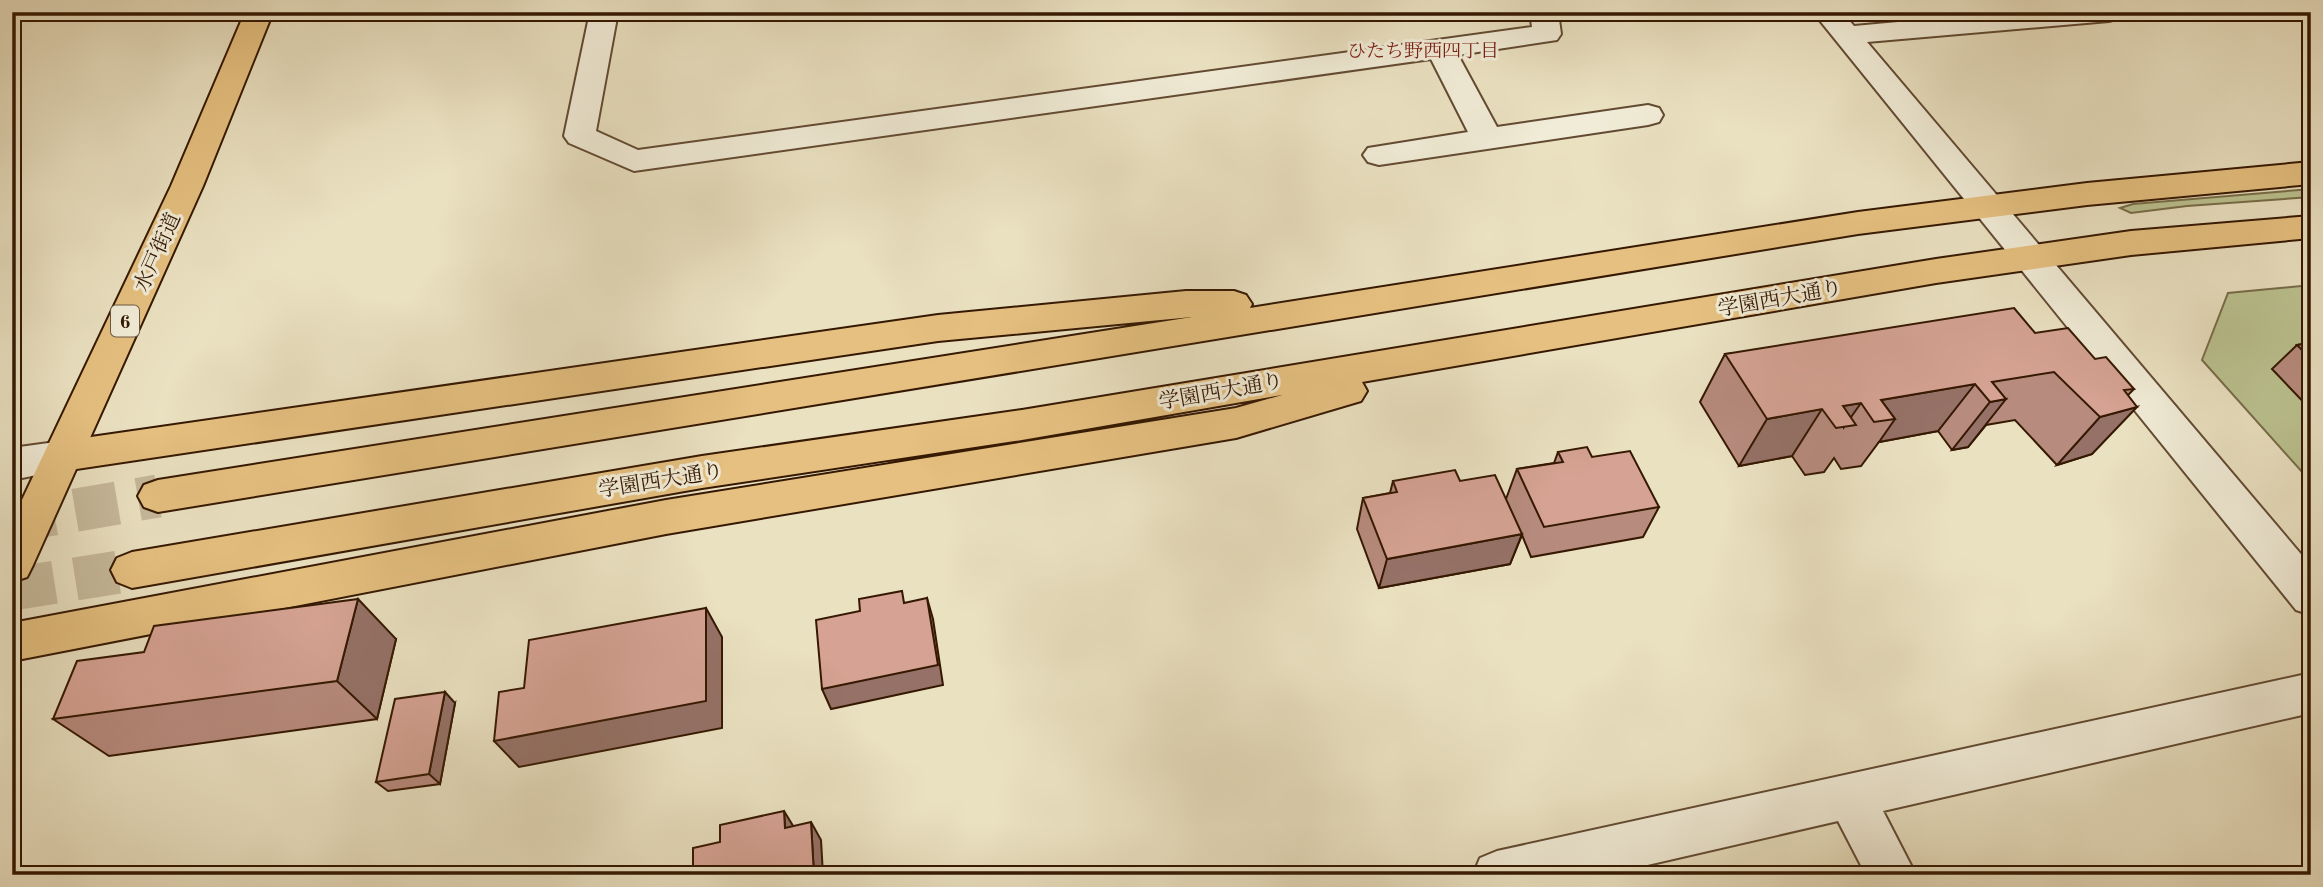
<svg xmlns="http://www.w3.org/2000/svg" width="2323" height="887" font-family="'Old Standard TT','Noto Serif JP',serif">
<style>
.green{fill:#bbc290;stroke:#786d49;stroke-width:2}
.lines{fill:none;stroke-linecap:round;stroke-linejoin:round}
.major-tunnel{stroke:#c6b99b;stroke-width:43;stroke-dasharray:43 21;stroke-linecap:butt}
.minor-casing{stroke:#624a32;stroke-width:4}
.major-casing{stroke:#351802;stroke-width:4}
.highway-casing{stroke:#351802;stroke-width:4}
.minor{fill:#f1ecd7;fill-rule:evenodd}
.major{fill:#e5c080;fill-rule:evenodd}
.highway{fill:#e5c080;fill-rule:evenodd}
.wall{fill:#b78b7e;stroke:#351802;stroke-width:2}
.shaded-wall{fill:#957167;stroke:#351802;stroke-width:2}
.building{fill:#d5a293;stroke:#351802;stroke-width:2}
.labels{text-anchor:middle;stroke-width:6;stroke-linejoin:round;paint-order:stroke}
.far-neighbourhood-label{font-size:19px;fill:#7a1f14;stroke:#f1ecd7}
.shield{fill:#f1ecd7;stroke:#6d5842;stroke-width:2}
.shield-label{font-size:19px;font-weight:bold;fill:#351802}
.street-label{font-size:21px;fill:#351802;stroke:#f1ecd7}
</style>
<rect width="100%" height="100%" fill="#eae1c1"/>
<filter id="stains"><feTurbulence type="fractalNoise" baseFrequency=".00286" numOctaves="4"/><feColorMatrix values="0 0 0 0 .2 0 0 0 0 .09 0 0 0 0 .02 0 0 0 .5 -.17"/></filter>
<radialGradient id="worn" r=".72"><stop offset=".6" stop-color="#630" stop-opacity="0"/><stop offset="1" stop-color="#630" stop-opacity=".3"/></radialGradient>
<!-- green -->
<path class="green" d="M2311,189V197L2187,206L2131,213L2120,208L2133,204Z
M2311,285V482L2202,360L2228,293Z"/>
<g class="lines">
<!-- major-tunnel -->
<path class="major-tunnel" d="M12,521L158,496
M12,589L132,570"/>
<!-- minor casing -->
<g class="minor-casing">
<path id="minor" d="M590,12H618L596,131L638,150L1532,27L1530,12H1558L1561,34L1557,40L1458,55L1497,127L1648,105L1659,108L1663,115L1659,122L1648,125L1379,165L1368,162L1363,155L1368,148L1468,132L1431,59L634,171L569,143L564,136Z
M1813,12H1842L1854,26L2008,12H2123L2119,18L2109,21L1867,42L2311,566V615L2296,610Z
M63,441L77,445L82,456L77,467L12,480V448Z
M2311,673V713L1883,811L1916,875H1866L1838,821L1604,875H1473L1480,858L1497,851Z"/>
</g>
<!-- major casing -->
<g class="major-casing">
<path id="major" d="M2311,162V184L2087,205L1858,234L158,512L144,507L138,496L144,485L158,480L1192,317L938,341L63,471L49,467L44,456L49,445L63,441L938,315L1186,291H1234L1246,295L1252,304L1250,308L1858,212L2087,183Z
M2311,216V238L2131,255L1936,283L1362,382L1367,391L1361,401L1236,438L666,534L12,661V623L666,500L1236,408L1282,395L1022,440L702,488L132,588L117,582L111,570L117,558L132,552L702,456L1022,410L1936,259L2131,231Z"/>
</g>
<!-- highway casing -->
<g class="highway-casing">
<path id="highway" d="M245,12H273L203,186L33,565L27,577L12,582V521L171,186Z"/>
</g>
<!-- minor -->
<use href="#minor" class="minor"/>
<!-- major -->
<use href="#major" class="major"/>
<!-- highway -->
<use href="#highway" class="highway"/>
</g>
<!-- wall -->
<path class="wall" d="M2035,333L2095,359L2134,389L2128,395L2092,454L2057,465L2015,420L1986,425L1968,447L1952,450L1938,431L1879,442L1861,466L1841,469L1834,458L1824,472L1805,475L1792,456L1739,466L1700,402L1725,354Z
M2311,343V410L2272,369L2297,345Z
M1558,452L1592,457L1659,507L1643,537L1531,557L1522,535L1510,564L1379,588L1357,529L1363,498L1390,493L1393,481H1460L1506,499L1517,469L1554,463Z
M396,639L377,719L109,756L53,719Z
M455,703L440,784L388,791L376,782Z"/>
<!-- shaded-wall -->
<path class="shaded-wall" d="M1975,384L1938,431L1879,442L1895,419L1881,400Z
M2006,399L1968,447L1952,450L1990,402Z
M1861,403L1844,427L1843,406Z
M2137,407L2092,454L2057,465L2100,417Z
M1822,409L1792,456L1739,466L1767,419Z
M1522,534L1510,564L1379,588L1387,559Z
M927,598L933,619L943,685L831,709L822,689Z
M358,599L396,639L377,719L337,681Z
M706,608L722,637V728L519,767L494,741Z
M445,692L455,703L440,784L429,774Z
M784,811L795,829L785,828Z
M811,822L821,840L823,875H814Z"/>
<!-- building -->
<path class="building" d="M2014,308L2035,333L2068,328L2095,359L2106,357L2134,389L2124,390L2137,407L2100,417L2054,372L1992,382L2006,399L1990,402L1975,384L1881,400L1895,419L1874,422L1861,403L1843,406L1856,425L1836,428L1822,409L1767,419L1725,354Z
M2311,343V359L2297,345Z
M1587,447L1592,457L1630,451L1659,507L1544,527L1517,469L1563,462L1558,452Z
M1455,470L1460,481L1495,475L1522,534L1387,559L1363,498L1397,492L1393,481Z
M902,591L904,603L927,598L938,665L822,689L816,620L860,611L859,599Z
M358,599L337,681L53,719L77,661L144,652L154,626Z
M706,608V701L494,741L499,692L524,688L529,640Z
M445,692L429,774L376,782L395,699Z
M784,811L785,828L811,822L814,875H693V848L720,842V825Z"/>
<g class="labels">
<!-- far-neighbourhood labels -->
<g class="far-neighbourhood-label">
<text x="1423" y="57">ひたち野西四丁目</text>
</g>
<!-- shield labels -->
<rect class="shield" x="111" y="305.5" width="28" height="31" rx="5"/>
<g class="shield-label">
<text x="125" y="328">6</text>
</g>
<!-- street labels -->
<g class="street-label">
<text transform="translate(157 252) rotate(-66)" y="7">水戸街道</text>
<text transform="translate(1780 298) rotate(-10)" y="7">学園西大通り</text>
<text transform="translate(1221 391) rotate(-10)" y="7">学園西大通り</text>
<text transform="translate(661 480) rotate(-9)" y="7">学園西大通り</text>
</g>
</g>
<!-- margin -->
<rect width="2323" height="887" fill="none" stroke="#eae1c1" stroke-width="42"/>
<rect x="14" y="14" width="2295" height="859" fill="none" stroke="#351802" stroke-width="3.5"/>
<rect x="21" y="21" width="2281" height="845" fill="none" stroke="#351802" stroke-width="2"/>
<rect width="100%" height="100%" filter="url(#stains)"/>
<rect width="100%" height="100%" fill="url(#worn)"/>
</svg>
